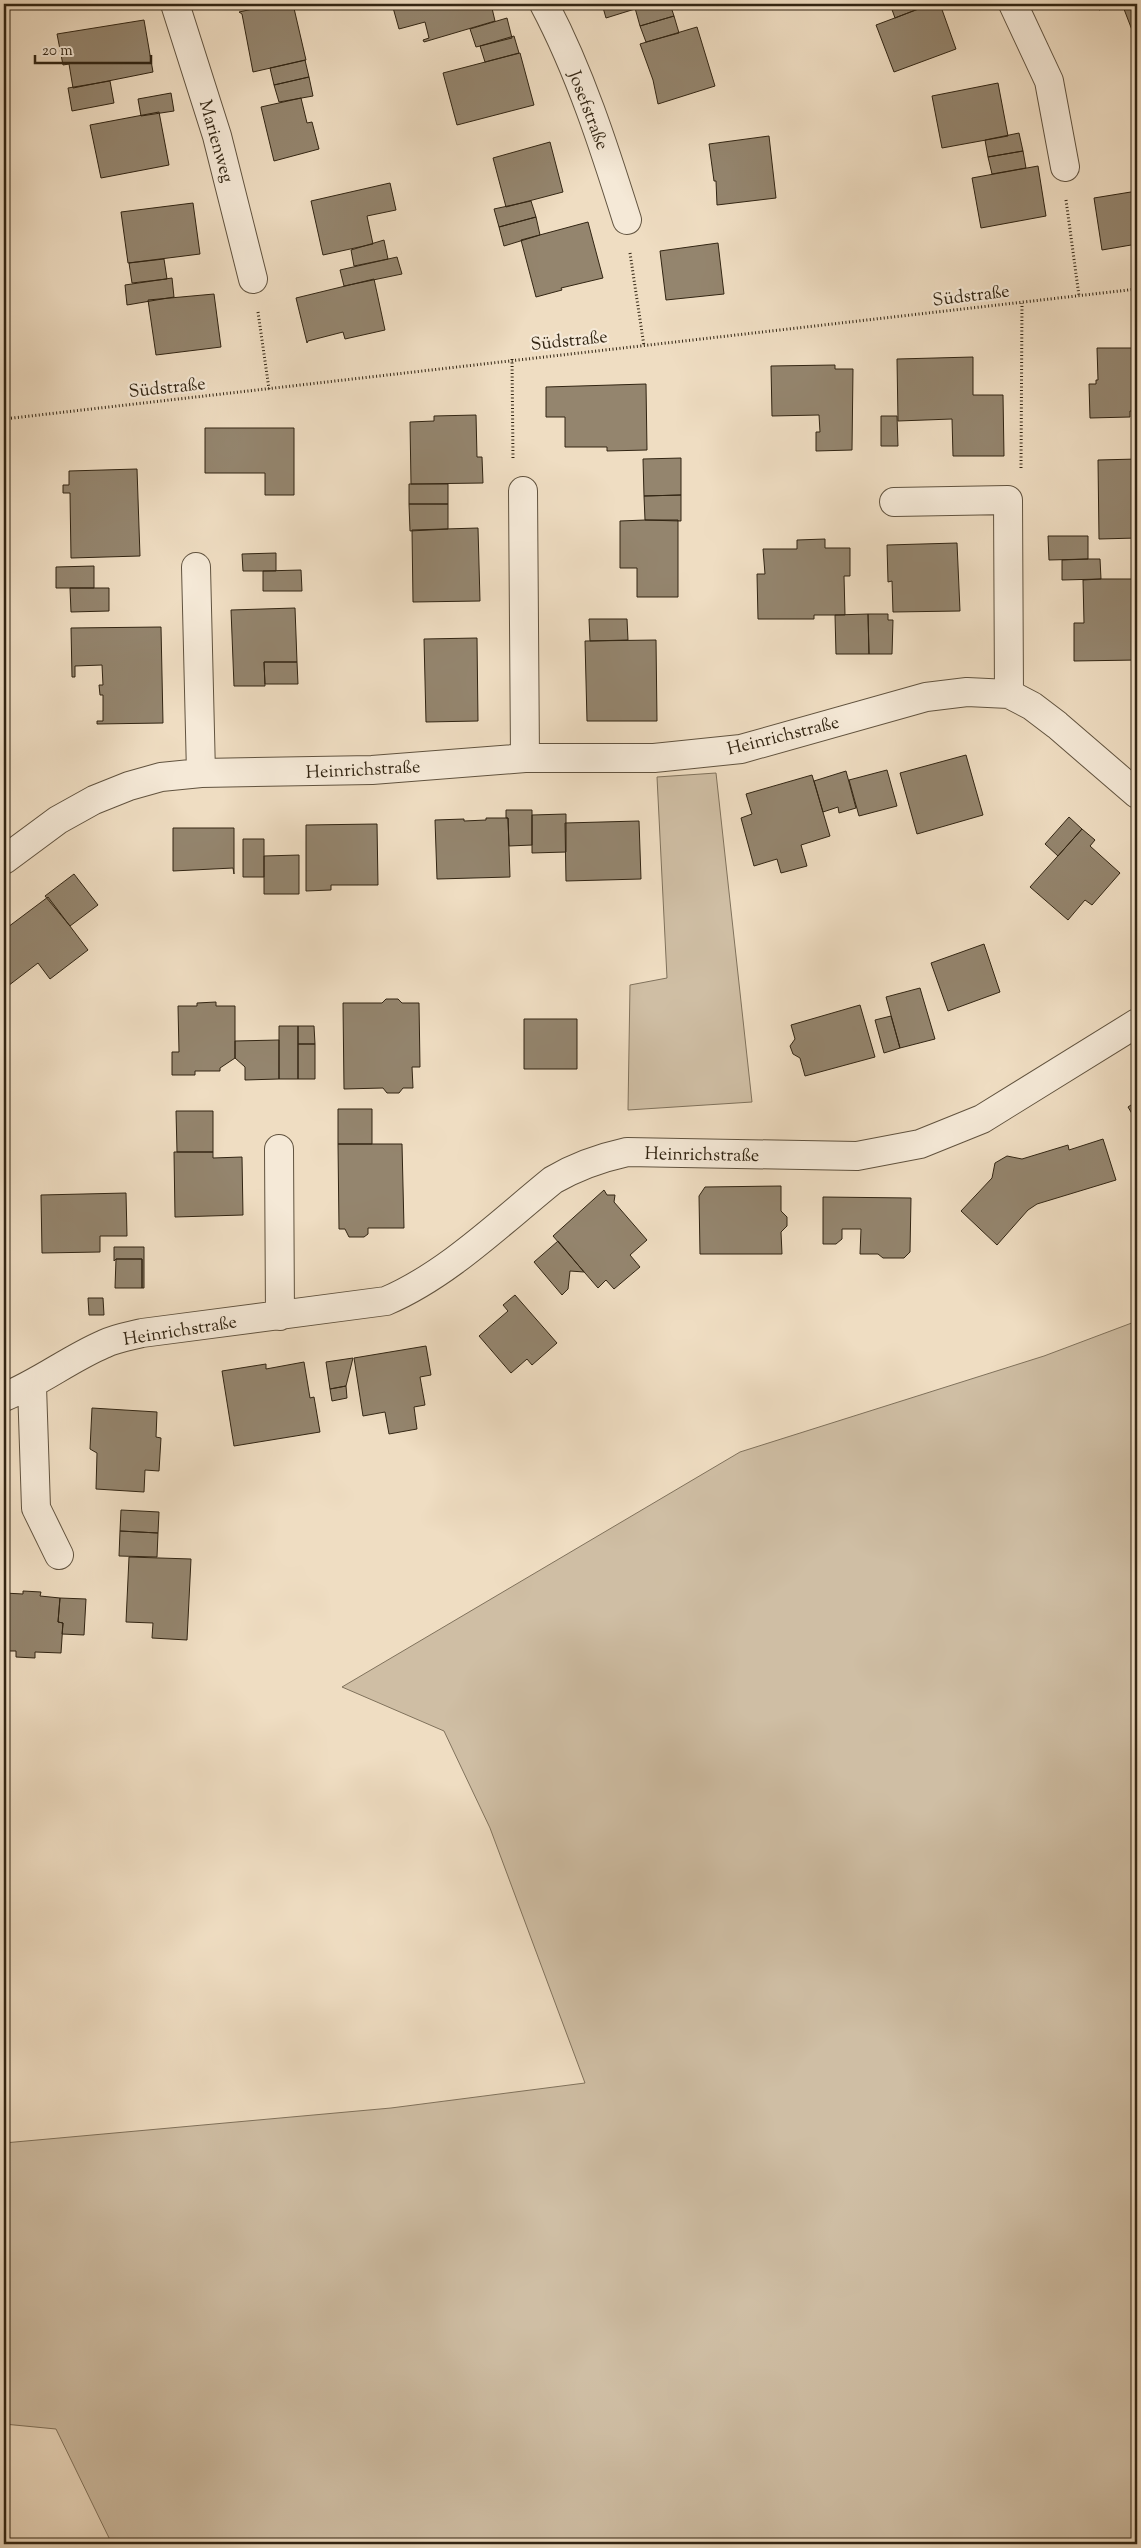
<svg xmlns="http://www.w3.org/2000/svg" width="1141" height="2548" font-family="'Sorts Mill Goudy',serif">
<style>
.green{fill:#cfbea4;stroke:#80725c}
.building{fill:#94856e;stroke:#322513}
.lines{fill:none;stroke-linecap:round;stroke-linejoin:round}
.street-casing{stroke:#61533f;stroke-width:30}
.path{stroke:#322513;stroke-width:3;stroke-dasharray:1 2.5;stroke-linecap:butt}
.street{stroke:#f5e9d7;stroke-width:28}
.labels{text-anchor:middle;stroke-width:4.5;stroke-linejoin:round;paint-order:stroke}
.street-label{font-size:18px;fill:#322513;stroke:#f5e9d7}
</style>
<rect width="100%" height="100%" fill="#efddc2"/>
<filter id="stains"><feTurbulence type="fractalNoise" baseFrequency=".004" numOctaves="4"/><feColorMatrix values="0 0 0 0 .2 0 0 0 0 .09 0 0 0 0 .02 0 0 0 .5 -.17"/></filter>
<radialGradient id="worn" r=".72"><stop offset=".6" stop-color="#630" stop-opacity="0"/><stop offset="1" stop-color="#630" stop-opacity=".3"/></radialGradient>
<!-- green -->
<path class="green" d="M716,773L752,1102L628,1110L630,985L667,978L657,777Z
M1137,1321V2544H112L56,2429L4,2424V2143L391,2108L585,2083L490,1828L444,1731L342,1687L740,1452L1044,1356Z"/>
<!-- building -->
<path class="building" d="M276,4H293L306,60L253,72L242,14L239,12Z
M392,4H491L495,21L424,42L423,40L429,38L425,22L399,29Z
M602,4H651L606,18Z
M651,4H670L674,16L640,26L635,8Z
M890,4H927L928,5L895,18Z
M932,4H940L956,49L894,72L876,25Z
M1096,4H1116L1099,10Z
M1122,4H1137V43Z
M674,16L679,33L646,42L640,26Z
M507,18L512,38L476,47L470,29Z
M144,20L153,72L73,88L69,64L63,65L57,34Z
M697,27L715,86L658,104L653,80L640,44Z
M514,36L519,53L485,62L480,46Z
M520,53L534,105L457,125L443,73Z
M305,60L309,77L274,85L270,68Z
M309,77L313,96L279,102L274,85Z
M110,81L114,103L72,111L68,88Z
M998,83L1008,136L942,148L932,96Z
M1137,87V106L1135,88Z
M171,93L174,111L141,116L138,99Z
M301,98L307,123L312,122L319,149L274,161L261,107Z
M159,112L169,165L101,178L90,125Z
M1019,133L1023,151L988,157L985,140Z
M769,136L776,198L717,205L716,181H714L709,144Z
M550,142L563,192L506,207L493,158Z
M1023,151L1026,168L992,174L988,157Z
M1038,166L1046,216L981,228L972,178Z
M390,183L396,210L367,216L373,244L323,255L311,201Z
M1137,191V244L1102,250L1094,198Z
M531,201L536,217L499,227L494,209Z
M193,203L200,254L128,263L121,212Z
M536,217L540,235L504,246L499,227Z
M588,222L603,278L561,288L562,290L536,297L521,240Z
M384,240L388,259L354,266L351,250Z
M718,243L724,294L666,300L660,251Z
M397,257L402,274L344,286L340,270Z
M164,259L167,279L132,283L129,263Z
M172,278L174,297L127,305L125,285Z
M374,279L385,330L345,339L343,332L308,341L307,343L296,298Z
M214,294L221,347L156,355L148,300Z
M1097,348H1137V411H1130V417L1090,418L1089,384H1096V380H1098Z
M973,357V395H1003L1004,456H953L952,419L898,421L897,359Z
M835,365V369H853L852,450L816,451V432H820L819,415L772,416L771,366Z
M646,384L647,450L607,451V447H565V417H546V387Z
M476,415L477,457H482L483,483L411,484L410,422L434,421V416Z
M881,416H897L898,446H881Z
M205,428H294V495H265V473H205Z
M681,458V495L644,496L643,459Z
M1137,459V538L1099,539L1098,460Z
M137,469L140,556L71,558L70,493H63V485H69V471Z
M409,484H448V504H409Z
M681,495V521L645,520L644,496Z
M409,504H448V529L410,531Z
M645,520H678V597H637V568H620V521Z
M478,528L480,601L413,602L412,530Z
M1048,536H1088V559L1049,560Z
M825,539V548H850V576H844L845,615H814V619H758L757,574H765L763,549H797V540Z
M957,543L960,611L893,612L892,581L888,582L887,545Z
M276,553V571H243L242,554Z
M1088,559H1100L1101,579L1062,580V560Z
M94,566V588H56V567Z
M301,570L302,591H263V571Z
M1101,579H1137V660L1074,661V623H1084L1083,580Z
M70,588H109V611L71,612Z
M295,608L297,662H264L265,686H234L231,610Z
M868,614L869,654H836L835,615Z
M868,614H888V620H893L892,654H869Z
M589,619H627L628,640L590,641Z
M161,627L163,723L97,724V721H103V695H100L99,685H103L102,665L75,666V677H72L71,628Z
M477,638L478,721L426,722L424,639Z
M656,640L657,721H587L585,641Z
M264,662H297L298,684H265Z
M966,755L983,815L917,834L900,773Z
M887,770L897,806L859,816L849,780Z
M846,771L856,808L839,813L838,807L823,812L814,781Z
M812,775L830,836L801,845L807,866L781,873L777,859L754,866L741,818L752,814L746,794Z
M506,810H532V845L509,846L508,818H506Z
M566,814V852L532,853V815Z
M1069,817L1082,829L1058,856L1045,844Z
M486,818H508L510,877L437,879L435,820L464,819V821L486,820Z
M639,821L641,879L566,881L565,823Z
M377,824L378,885H331V890L306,891V825Z
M173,828H234V874L233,868L173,871Z
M1082,829L1095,840L1090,846L1120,873L1092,905L1085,900L1068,920L1030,887Z
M243,839H264V877H243Z
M299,855V894H264V856Z
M74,874L98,905L70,926L45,896Z
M48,897L88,950L50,979L38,963L4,989V930Z
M984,944L1000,992L948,1011L931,963Z
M920,988L935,1039L900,1048L886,997Z
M386,999H398L402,1003H419L420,1067H412L413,1088H403L399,1093H387L383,1088L344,1089L343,1003H382Z
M216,1002V1006H235V1058L220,1068V1071H195V1075H172V1052H179L178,1006H197V1003Z
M860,1005L875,1057L805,1076L800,1058L793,1054L790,1046L795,1039L791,1025Z
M891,1016L900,1048L884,1053L875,1020Z
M524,1019H577V1069H524Z
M279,1026H298V1079H279Z
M298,1026H314L315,1044H298Z
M279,1040V1079L245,1080V1067L235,1058V1041Z
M298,1044H315V1079H298Z
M1137,1101V1122L1128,1107Z
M338,1109H372V1144H338Z
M176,1111H213V1152H177Z
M1103,1139L1116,1180L1037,1204L1028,1210L997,1245L961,1211L992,1178L995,1163L1007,1156L1022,1159L1068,1145L1069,1150Z
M338,1144H402L404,1228H368V1234L364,1237H349L345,1229H339Z
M174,1152H213V1158L242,1157L243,1215L175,1217Z
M781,1186V1211L787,1217V1226L781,1232L782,1254H700L699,1196L705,1187Z
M604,1190L607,1195H615L614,1202L647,1240L630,1255L640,1267L614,1289L606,1280L598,1288L553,1236Z
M126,1193L127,1236H100V1252L42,1253L41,1195Z
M823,1197L911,1198L910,1252L904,1258H883L878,1254H860L861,1229H842V1239L836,1244H823Z
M558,1241L584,1272L570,1271L568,1289L562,1295L534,1262Z
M114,1247H144V1288H142V1259H116L114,1261Z
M116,1259H142V1288H115Z
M515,1295L557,1343L532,1365L527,1359L511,1373L479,1336L508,1311L503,1305Z
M88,1298H103L104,1315H89Z
M426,1346L431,1375L420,1377L425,1405L414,1407L417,1429L389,1434L385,1412L363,1416L354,1358Z
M353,1358L346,1386L330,1389L326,1362Z
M304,1362L310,1398L314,1397L320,1432L234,1446L222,1371L266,1364V1369Z
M346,1386L347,1398L332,1401L330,1389Z
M92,1408L157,1412L156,1437L161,1438L159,1471L145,1470L144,1492L96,1489L97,1453L90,1449Z
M121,1510L159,1512L158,1533L120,1531Z
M120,1531L158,1533L157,1557L119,1556Z
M129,1557L191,1559L187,1640L152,1638L153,1623L126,1622Z
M23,1591L41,1592L40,1596L60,1598L58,1622L63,1623L61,1653L35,1652V1658L16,1657V1651H4V1593L23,1594Z
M60,1598L86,1599L84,1635L62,1634L63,1623L58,1622Z"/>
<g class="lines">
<!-- street casing -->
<g class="street-casing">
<path id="street" d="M175,4L217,136L253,279
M544,4C580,72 604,147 627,220
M1013,4L1049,81L1065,167
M523,491L525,758
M894,502L1008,500L1009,694
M196,567L201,773
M4,860L58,820L94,800L129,786L161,777L201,773L372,770L525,758H654L741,749L926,697L967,692L1009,694L1032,706L1057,725L1137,794
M279,1149L280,1316
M32,1386L36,1508L59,1555
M4,1397C39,1383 69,1359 104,1344C116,1338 130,1336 142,1333L386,1301C447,1275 501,1222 553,1180C577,1166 600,1158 627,1152L857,1156L920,1144L982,1119L1137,1023"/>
</g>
<!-- path -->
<path class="path" d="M1066,200L1079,296
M630,253L644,346
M258,312L269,389
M512,359L513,459
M4,419L1137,289
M1021,468L1022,303"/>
<!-- street -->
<use href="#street" class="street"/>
</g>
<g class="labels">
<!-- street labels -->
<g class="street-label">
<text transform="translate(589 110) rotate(69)" y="6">Josefstraße</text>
<text transform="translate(217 141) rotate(74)" y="6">Marienweg</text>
<text transform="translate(971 295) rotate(-7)" y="6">Südstraße</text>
<text transform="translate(569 340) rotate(-6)" y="6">Südstraße</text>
<text transform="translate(167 387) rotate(-6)" y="6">Südstraße</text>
<text transform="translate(783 735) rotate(-14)" y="6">Heinrichstraße</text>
<text transform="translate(363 769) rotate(-3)" y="6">Heinrichstraße</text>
<text transform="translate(702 1154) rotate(1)" y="6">Heinrichstraße</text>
<text transform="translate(180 1330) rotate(-9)" y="6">Heinrichstraße</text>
</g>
</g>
<!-- margin -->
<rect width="1141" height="2548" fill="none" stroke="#efddc2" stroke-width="20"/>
<rect x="5" y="5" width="1131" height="2538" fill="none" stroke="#322513" stroke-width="2.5"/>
<rect x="10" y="10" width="1121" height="2528" fill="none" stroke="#322513"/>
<!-- scale -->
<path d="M35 55v8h116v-8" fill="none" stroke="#322513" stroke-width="2.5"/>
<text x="42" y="55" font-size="15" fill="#322513" stroke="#f5e9d7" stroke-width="4" paint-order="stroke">20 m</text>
<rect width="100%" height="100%" filter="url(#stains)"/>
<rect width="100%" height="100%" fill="url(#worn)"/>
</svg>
